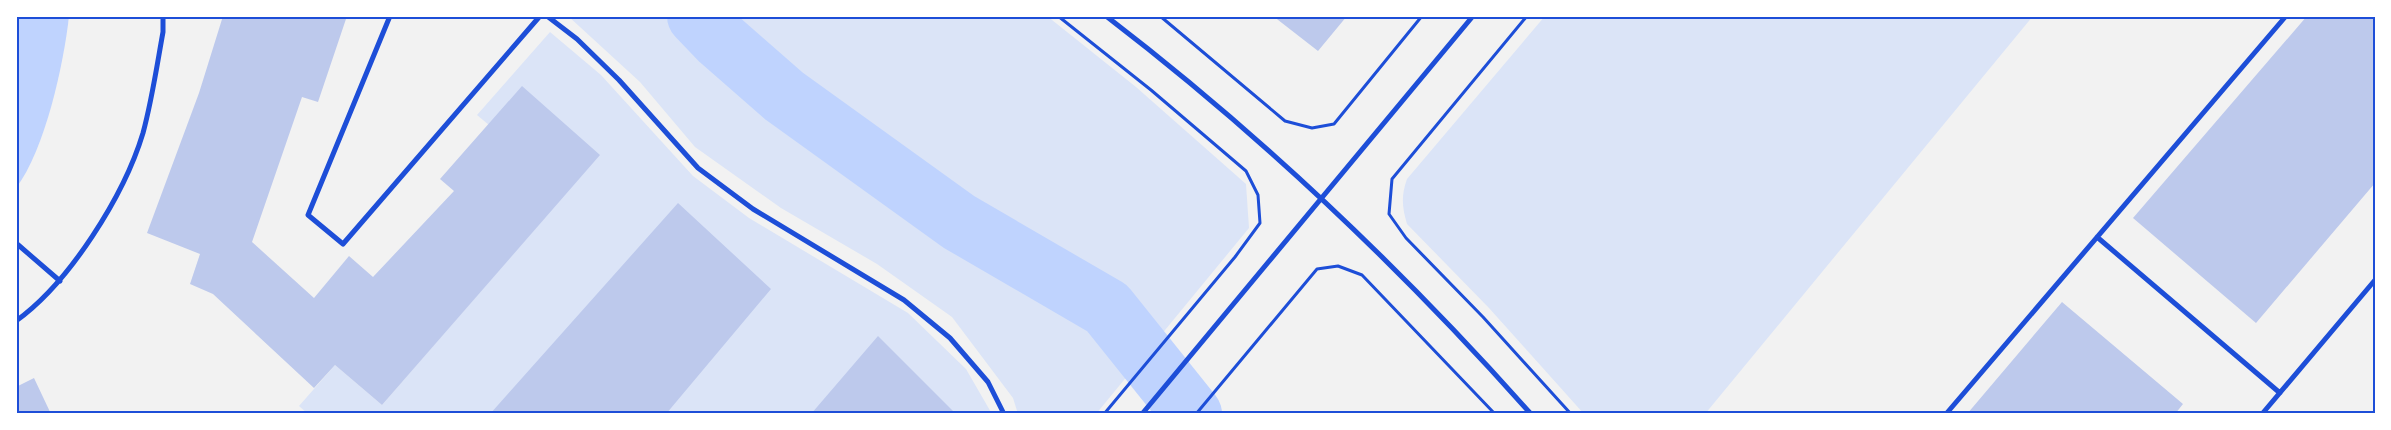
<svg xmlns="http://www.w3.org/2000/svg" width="2391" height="430" font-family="'Source Sans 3',sans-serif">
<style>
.green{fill:#dbe4f7}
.water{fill:#bfd3fe}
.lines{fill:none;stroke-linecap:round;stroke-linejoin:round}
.river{stroke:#bfd3fe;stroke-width:60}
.building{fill:#bdc9ec}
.path{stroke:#1d4ed8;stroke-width:3}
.minor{stroke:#1d4ed8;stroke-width:5}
.neatline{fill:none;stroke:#1d4ed8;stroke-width:2}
</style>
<rect width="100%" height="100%" fill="#f2f2f2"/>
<!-- green -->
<path class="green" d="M568,16H1047L1136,87L1246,184L1249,228L1096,414H1018L1013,398L952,317L877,264L781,208L695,147L640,82Z
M1545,16H2033L1705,414H1584L1489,308L1407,224C1402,207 1401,196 1407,179Z
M550,32L601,75L693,176L749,218L908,313L966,369L992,414H308L299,406L335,365L382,405L599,155L489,125L477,115Z"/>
<!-- water -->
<path class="water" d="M16,16H69C64,63 45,150 16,188Z"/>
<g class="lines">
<!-- river -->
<path class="river" d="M697,16L720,40L784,96L959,222L1107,308L1192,414"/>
</g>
<!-- building -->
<path class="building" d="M223,16H347L318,102L302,97L252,242L314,298L349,256L373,277L454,191L440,179L522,86L600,155L382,405L335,365L314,388L213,294L190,284L200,254L147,233L199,93Z
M1273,16H1347L1318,51Z
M2307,16H2375V183L2256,323L2133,218Z
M678,203L771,289L666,414H490Z
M2062,302L2183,404L2175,414H1967Z
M878,336L956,414H811Z
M34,378L51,414H16V387Z"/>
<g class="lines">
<!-- path -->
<path class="path" d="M1058,16L1151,90L1246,171L1258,195L1260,223L1235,257L1104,414
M1160,16L1285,121L1312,128L1334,124L1422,16
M1527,16L1392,179L1389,214L1406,238L1483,317L1571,414
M1196,414L1317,269L1338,266L1362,275L1495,414"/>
<!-- minor -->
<path class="minor" d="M390,16L308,215L343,244L540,16
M547,16L577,39L619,80L698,168L753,209L904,300L950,338L988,382L1004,414
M1106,16C1260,134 1402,269 1531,414
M2097,237L2280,393
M16,243L60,281
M16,321C69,283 124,196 143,133C152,100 157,65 163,32V16
M1142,414L1473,16
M1946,414L2286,16
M2262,414L2375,280"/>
</g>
<!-- border -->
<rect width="2391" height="430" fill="none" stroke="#ffffff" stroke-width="35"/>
<rect x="18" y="18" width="2356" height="394" class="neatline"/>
</svg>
